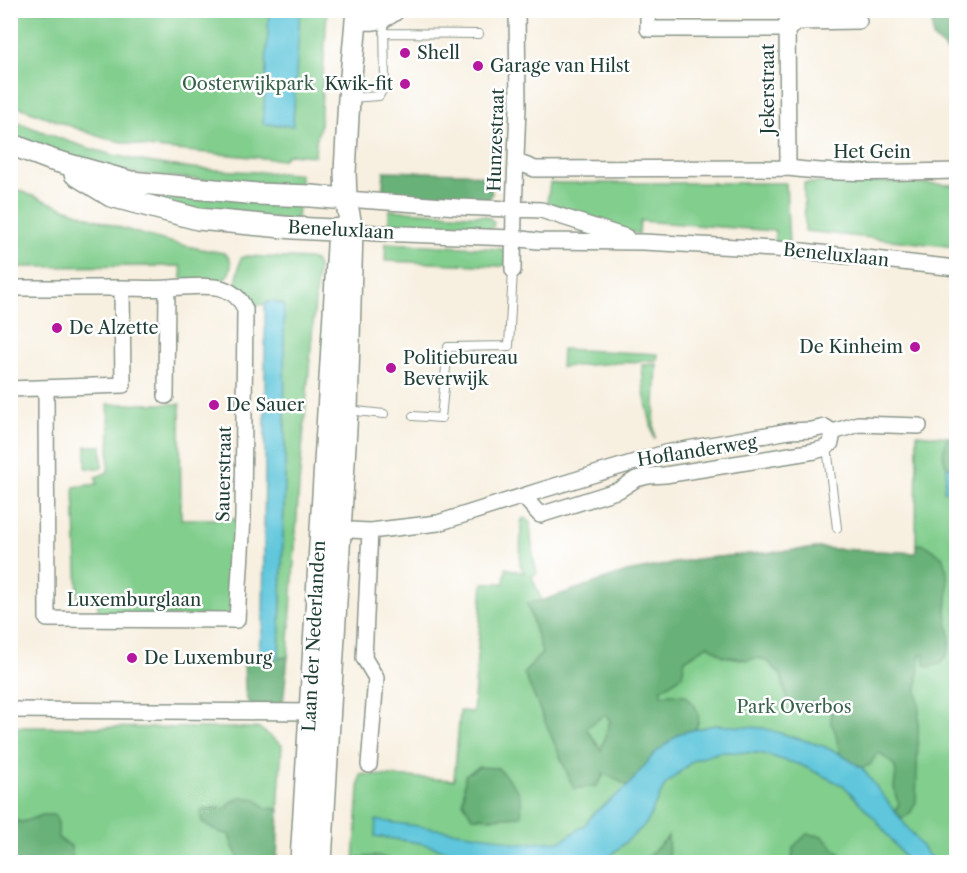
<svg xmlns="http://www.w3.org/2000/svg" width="967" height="873" font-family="'Libre Caslon Text',serif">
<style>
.green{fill:#81ce8d;stroke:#508660;stroke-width:1.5}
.forest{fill:#68b178;stroke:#447756;stroke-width:1.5;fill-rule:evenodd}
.water{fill:#5ec6db;stroke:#3e8288;stroke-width:1.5}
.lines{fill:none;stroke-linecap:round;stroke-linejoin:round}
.service-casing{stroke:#8b968a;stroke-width:10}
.minor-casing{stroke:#8b968a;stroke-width:18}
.secondary-casing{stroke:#8b968a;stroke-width:24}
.service{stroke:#fff;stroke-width:8}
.minor{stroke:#fff;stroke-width:15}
.secondary{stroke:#fff;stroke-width:21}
.poi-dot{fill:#b5179e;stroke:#fff;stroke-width:2}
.labels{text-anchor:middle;stroke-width:5;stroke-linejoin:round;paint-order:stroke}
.poi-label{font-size:18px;fill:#1f3d34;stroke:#fff;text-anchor:start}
.park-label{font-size:18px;fill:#38614a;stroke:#fff}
.street-label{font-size:18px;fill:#1f3d34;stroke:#fff}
</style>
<rect width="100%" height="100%" fill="#fff"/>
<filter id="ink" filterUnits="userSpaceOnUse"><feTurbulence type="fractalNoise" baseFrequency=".0167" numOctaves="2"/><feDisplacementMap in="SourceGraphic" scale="12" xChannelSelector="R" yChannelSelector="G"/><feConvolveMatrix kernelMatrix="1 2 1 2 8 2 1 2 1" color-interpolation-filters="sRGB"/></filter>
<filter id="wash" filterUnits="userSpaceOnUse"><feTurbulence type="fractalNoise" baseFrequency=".008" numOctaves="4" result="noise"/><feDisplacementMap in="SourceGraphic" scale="24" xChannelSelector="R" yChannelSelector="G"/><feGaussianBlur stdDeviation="1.35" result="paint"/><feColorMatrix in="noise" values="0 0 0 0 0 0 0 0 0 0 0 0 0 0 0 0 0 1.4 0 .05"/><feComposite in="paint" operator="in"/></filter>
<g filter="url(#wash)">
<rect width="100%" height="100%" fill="#f7efdf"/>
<!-- green -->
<path class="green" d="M10,11H327L320,126L316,141L315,156L289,154L282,160L273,159L154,148L127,143L103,138L11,104Z
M10,119C50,135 90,151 132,159C187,171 244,171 300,174V189L131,173L78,160L11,135Z
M107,179L298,203L297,221L211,213L150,199Z
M886,182L956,185V247L805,231L804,183Z
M550,183H786L789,244H775V231L640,221L639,234L609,226L547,202Z
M10,187C80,214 149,242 224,253C236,261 231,275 221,282L213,280L182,279L181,266L11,267Z
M389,210L486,216L491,219L494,223L493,227L489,230L389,223Z
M386,243L502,249L507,252L506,265L500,266L385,261Z
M246,256L308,259L315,261L318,267L299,485L288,657L279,658L285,474L284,337L282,303L269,302L265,304L252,306L249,300L236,284L240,261L241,258Z
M562,349L658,354L657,360L561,367Z
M657,364L654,425L655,438H654L644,393L642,365Z
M108,404H180L181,519H236L233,616H98V599L78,598L74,487L97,484L96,477L108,472L110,431Z
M917,434L956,438V862H354L360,774L454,780L460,711L473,712L483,583H504L506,568L524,573L520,564L521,524L522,520L525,518L528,520L530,523L533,558L537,573L532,577L542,601L627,572L697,559L818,548L916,553Z
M86,446H102V468H86Z
M11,727L259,728L282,745L275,862H11Z"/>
<!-- forest -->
<path class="forest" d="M950,11H956V52H948L933,38L932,21L951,20Z
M384,171L466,173L487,178L492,193L489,201L382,196Z
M948,437L956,438V468L947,467C941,456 943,447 948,437Z
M916,544C933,544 929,551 942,556L947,571L948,590L946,611L950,639L948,653L940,664L929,667L925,664L924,654H920L917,690L919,705L916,802L911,812L902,819L895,811L899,804L896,797L894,787L896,772L894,765L878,752L870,765L862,768L840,754L835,731L831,723V706L816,703L796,704L787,700L781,675L768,662L759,658L747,660L723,656L708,645L685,660L682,676L661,689L662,695L670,694L686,695C697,708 702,712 696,729L680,733L654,754L628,786L603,773V777L596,786L574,789L524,673L542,653L527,603L541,601L627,572L697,559L818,548L916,553ZM605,715L610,721L601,750L586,728Z
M251,654C262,659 276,659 288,657L283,703L273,707L252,706L248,702L245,691L244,660Z
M479,767L498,768C514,786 524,791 521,816L494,818L472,817L463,802L465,775Z
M242,797L256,799L266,808L279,809L277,861H291L292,862H241L232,845L229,834L220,833L202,822L200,814L202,809L226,808L233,801Z
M43,815H55L58,823V838L71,846L73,862H11V820L22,822Z
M807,834L822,836L848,862H792L793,847Z
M668,836L669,862H642L666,839Z
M379,856L397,862H354V858Z"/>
<!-- water -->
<path class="water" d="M269,11H300L293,126L263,124Z
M273,301L284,305L285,474L279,658L257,657L263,624L265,459V304L269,302Z
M947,467L956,468V492L944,491Z
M715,725L763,728L823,746L840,754L862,768L929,856L944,862H908L876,820L844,786L801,765L759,753L720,752L694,760L665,785L646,824L609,857L600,862H487L420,843L375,836L376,820L492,837L517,844L561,841L585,825L593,814L628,786L654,754L680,733Z"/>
</g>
<g filter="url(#ink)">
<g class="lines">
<!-- service casing -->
<g class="service-casing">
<path id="service" d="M384,33L479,34
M350,98L379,96L385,85L384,21
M347,410L384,414
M413,416L441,418L448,347L509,346L513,270
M827,447L837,528"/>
</g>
<!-- minor casing -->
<g class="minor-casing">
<path id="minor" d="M648,10V29H787L799,22L859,21
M787,10L788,168
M356,22C373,23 381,23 395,13V10
M517,162L535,169L788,168C843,175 901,172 956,171
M346,199L458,207L541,210L626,237
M352,231L376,233L513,238L538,241L643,242L793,250L956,268
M513,270L514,210L518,107L517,10
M10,288H122
M10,389L123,385L122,288C138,288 154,289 169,288C197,287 231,278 245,309L243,517L237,620L47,619L46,388
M166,396L167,288
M523,496L540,515L619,490L636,479L648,476L665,475L815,451L825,448L831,443L833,432
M331,529L370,531L438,523L542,490L665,453L789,431L812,430L825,427L833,432L858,424L919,426
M10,710L319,712
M369,765L376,678L364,658L370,531"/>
</g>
<!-- secondary casing -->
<g class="secondary-casing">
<path id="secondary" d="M10,144L52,160L131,182L257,194L311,196L346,199
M75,174L111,196L198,219L294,228L352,231
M301,862L339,229
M321,862L347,410L352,231L346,199L345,172L349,98L357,10"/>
</g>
<!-- service -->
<use href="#service" class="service"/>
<!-- minor -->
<use href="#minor" class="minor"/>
<!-- secondary -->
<use href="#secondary" class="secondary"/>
</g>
</g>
<!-- markers -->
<g class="poi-dot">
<circle cx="405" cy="53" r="6"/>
<circle cx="478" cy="66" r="6"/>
<circle cx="405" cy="84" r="6"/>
<circle cx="57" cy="328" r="6"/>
<circle cx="915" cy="347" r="6"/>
<circle cx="391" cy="368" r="6"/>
<circle cx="214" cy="405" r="6"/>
<circle cx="132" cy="658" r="6"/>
</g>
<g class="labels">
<!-- poi labels -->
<g class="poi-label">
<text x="417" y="59">Shell</text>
<text x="490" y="72">Garage van Hilst</text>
<text x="393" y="90" text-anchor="end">Kwik-fit</text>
<text x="69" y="334">De Alzette</text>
<text x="903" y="353" text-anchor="end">De Kinheim</text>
<text x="403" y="364">Politiebureau<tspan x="403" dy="21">Beverwijk</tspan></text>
<text x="226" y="411">De Sauer</text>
<text x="144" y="664">De Luxemburg</text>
</g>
<!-- park labels -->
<g class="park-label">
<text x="248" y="90">Oosterwijkpark</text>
<text x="794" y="713">Park Overbos</text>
</g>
<!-- street labels -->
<g class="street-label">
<text transform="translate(768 89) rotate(-90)" y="6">Jekerstraat</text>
<text transform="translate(496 140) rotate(-88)" y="6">Hunzestraat</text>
<text x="872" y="158">Het Gein</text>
<text transform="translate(341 230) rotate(3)" y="6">Beneluxlaan</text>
<text transform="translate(836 255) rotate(6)" y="6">Beneluxlaan</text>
<text transform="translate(697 451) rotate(-9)" y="6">Hoflanderweg</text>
<text transform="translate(224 474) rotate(-89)" y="6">Sauerstraat</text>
<text x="134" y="606">Luxemburglaan</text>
<text transform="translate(314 636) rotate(-87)" y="6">Laan der Nederlanden</text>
</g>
</g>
<!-- margin -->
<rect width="967" height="873" fill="none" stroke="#fff" stroke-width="36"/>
</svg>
